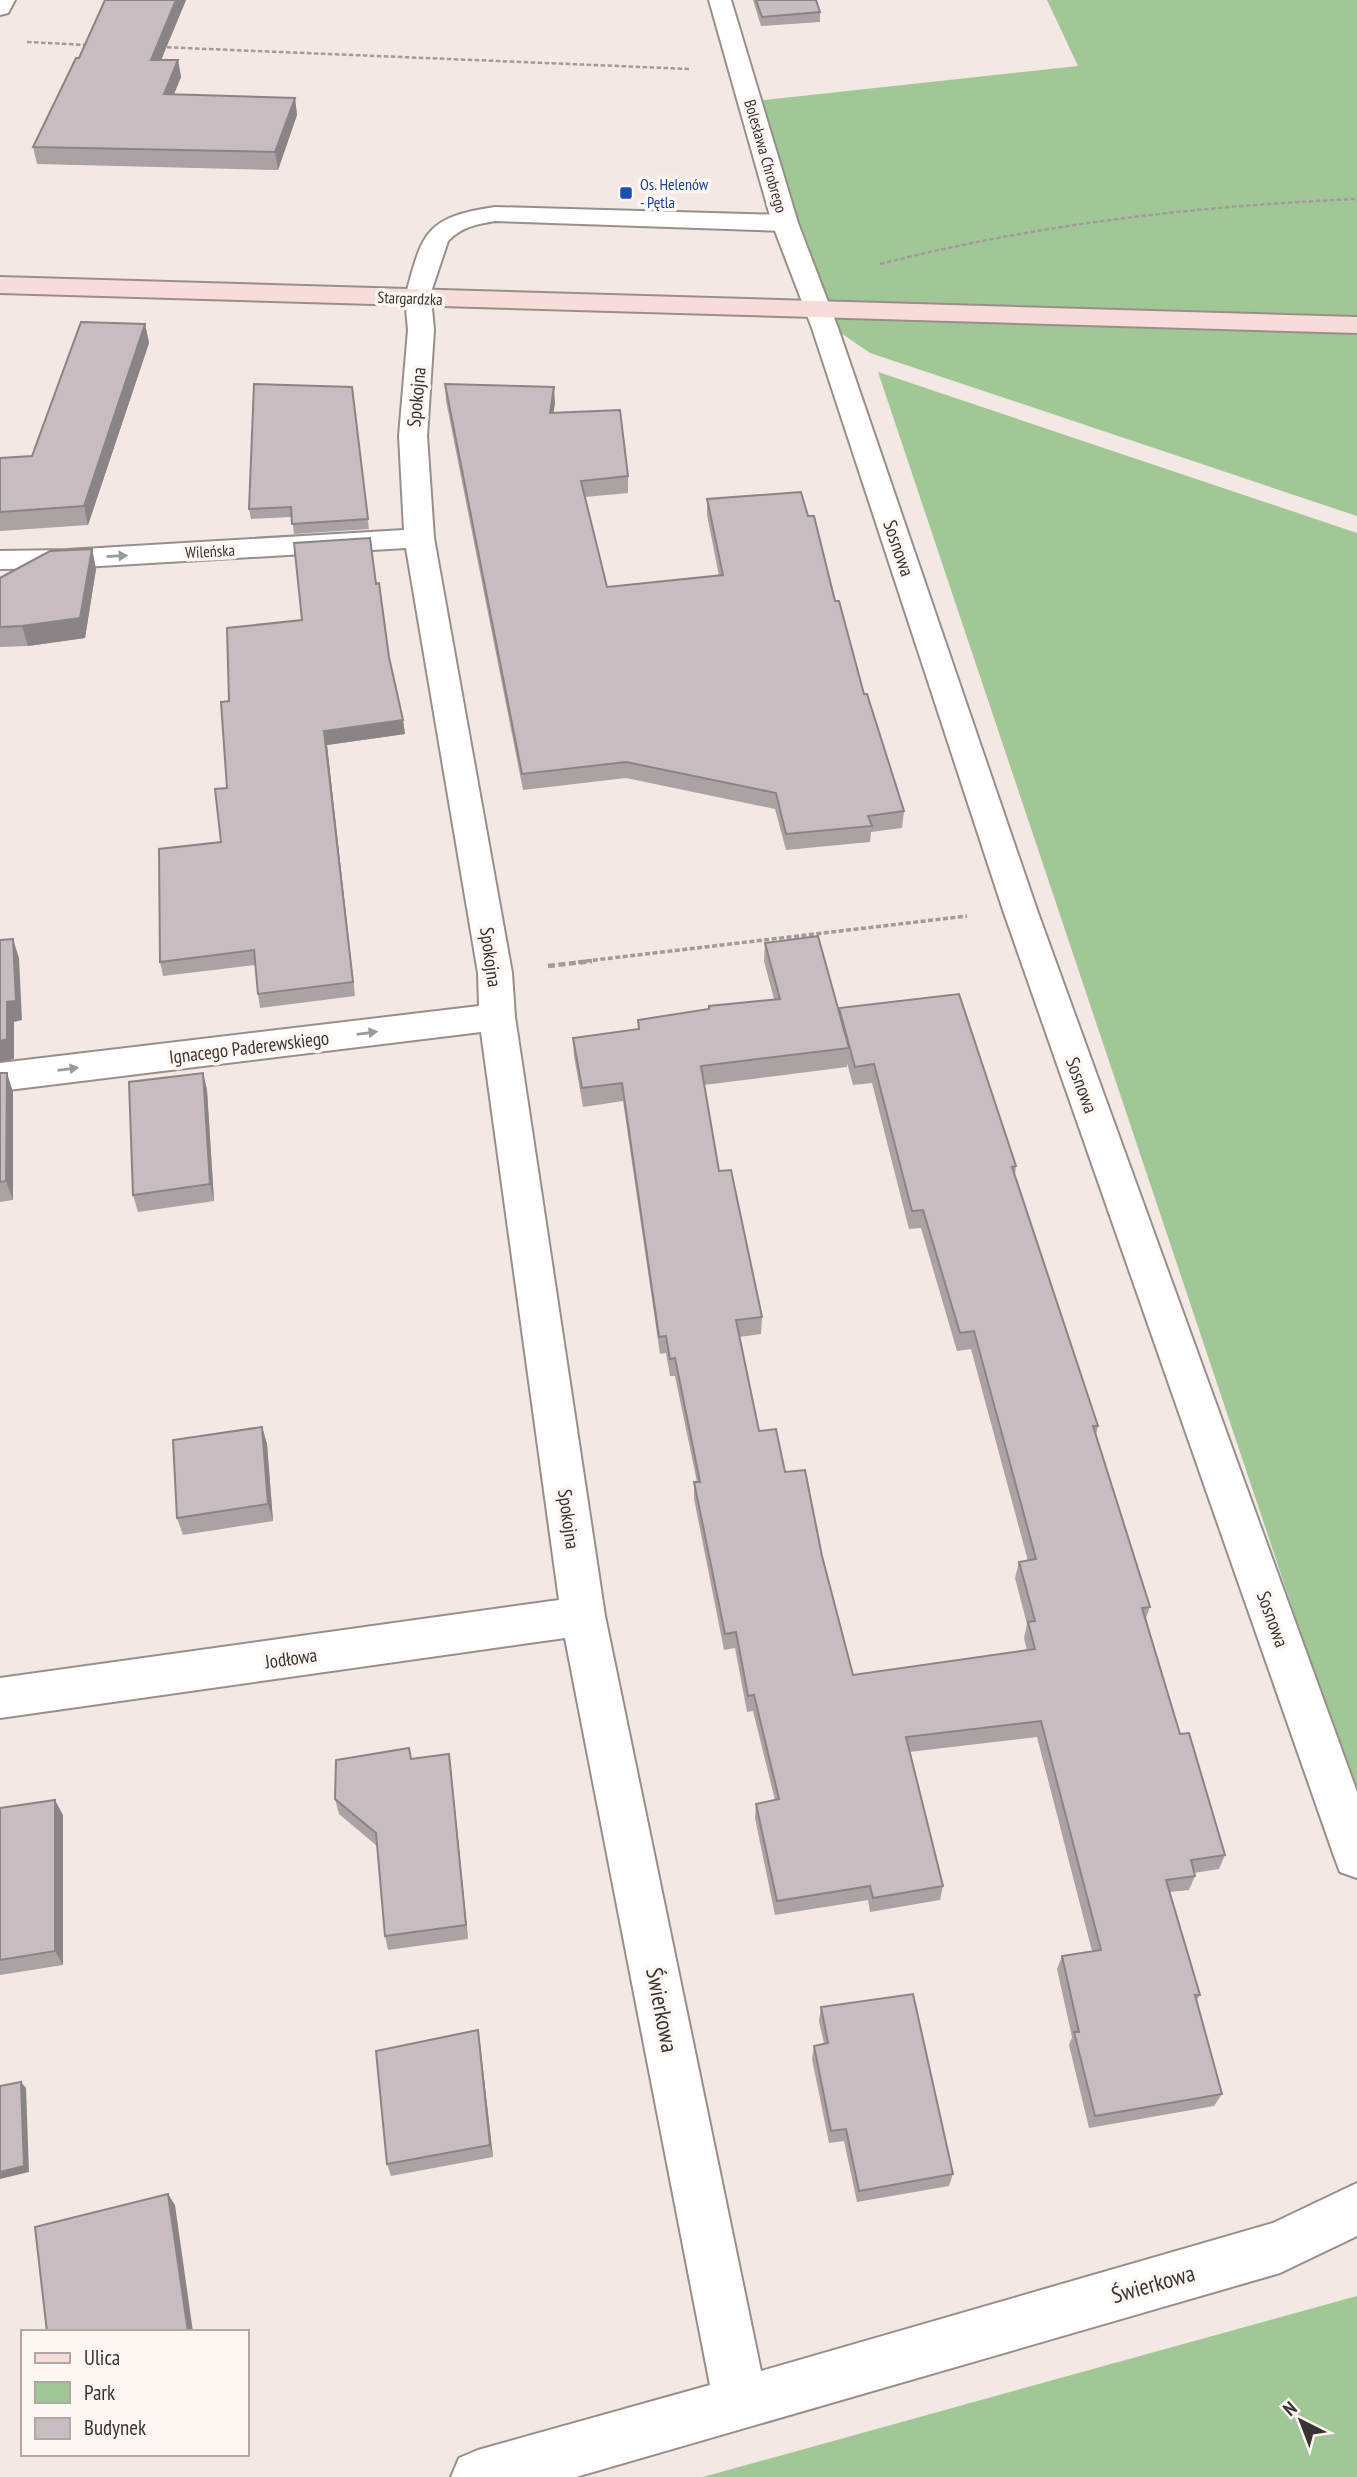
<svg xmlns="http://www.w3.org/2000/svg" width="1357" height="2477" font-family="'PT Sans Narrow',sans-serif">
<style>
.green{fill:#a2c796}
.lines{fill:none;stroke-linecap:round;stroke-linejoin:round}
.lane-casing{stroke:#988f8a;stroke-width:4}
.street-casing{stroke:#988f8a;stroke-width:4}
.secondary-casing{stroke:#988f8a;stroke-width:4}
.path-far2{stroke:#a39b97;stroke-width:2.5;stroke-dasharray:4.5 2.5;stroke-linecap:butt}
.path-far1{stroke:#a39b97;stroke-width:3.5;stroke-dasharray:5 2.5;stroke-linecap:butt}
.path{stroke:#a39b97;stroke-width:4.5;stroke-dasharray:7 3.5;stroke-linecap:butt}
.lane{fill:#fff;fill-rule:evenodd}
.street{fill:#fff;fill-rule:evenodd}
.secondary{fill:#f7dcda;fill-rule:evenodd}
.wall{fill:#aba2a4;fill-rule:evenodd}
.shaded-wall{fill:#8b8486}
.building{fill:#c7bcbf;stroke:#8b8486;stroke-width:2}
.oneway{fill:#9c9a98}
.transit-dot{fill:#1a4fb4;stroke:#fef6f2;stroke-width:2.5}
.labels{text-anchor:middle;stroke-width:7;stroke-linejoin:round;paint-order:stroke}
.far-street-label{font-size:16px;fill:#383432;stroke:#fef6f2}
.far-transit-label{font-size:16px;fill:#164399;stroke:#fef6f2;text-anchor:start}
.street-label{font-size:19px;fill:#383432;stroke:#fef6f2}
.near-street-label{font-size:23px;fill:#383432;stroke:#fef6f2}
</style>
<rect width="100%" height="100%" fill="#f3e8e3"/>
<!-- green -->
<path class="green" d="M1047,0H1357V516L870,353L841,333L785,223L755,101L1078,66Z
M878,372L1357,533V1801Z
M1357,2296V2477H703Z"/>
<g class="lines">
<!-- lane casing -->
<g class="lane-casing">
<path id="lane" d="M495,207L785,215L794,218L798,223L794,228L785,231L495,221C477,224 461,227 448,241L427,304L418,306L409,304L405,298C422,233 425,217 495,207Z"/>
</g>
<!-- street casing -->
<g class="street-casing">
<path id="street" d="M0,0H15L8,13L0,15Z
M709,0H731L798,223L838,328L1037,910L1357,1792V1878L1340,1872L1334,1856L1003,910L812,328L772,223Z
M418,290L427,292L431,298L434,330L427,436L434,538L512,973L515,1017L605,1616L761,2371L1273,2223L1357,2183V2236L1280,2273L576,2477H451L459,2458L478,2450L710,2385L565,1638L0,1718V1678L559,1600L481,1032L0,1091V1063L479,1006L478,973L406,548L66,568L0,569V551L66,550L404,530L399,436L408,330L405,298L409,292Z"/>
</g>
<!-- secondary casing -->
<g class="secondary-casing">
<path id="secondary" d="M0,277L1357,317V333L0,293Z"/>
</g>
<!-- path-far2 -->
<path class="path-far2" d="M27,42L88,45
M160,47L690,69
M880,264C1037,224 1195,206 1357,199"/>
<!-- path-far1 -->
<path class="path-far1" d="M578,962L967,916"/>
<!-- path -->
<path class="path" d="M548,966L592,961"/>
<!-- lane -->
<use href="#lane" class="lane"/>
<!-- street -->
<use href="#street" class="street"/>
<!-- secondary -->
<use href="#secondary" class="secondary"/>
</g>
<!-- wall -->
<path class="wall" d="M186,0L161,60H178L181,77L174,94L295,98L297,115L278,170L37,164L33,147Z
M753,0H816L820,12V22L761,26Z
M145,324L149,343L88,525L0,531V458L32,456Z
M445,384L555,403L553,413L628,476V493L585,497L607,587L719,576L707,515V499L808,516L864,694L904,811L902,828L871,832L870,842L786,850L775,809L626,778L523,790L446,401Z
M352,387L369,529L294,534L292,517L251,519L249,509Z
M92,549L96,569L85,638L28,646L0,647V578Z
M302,620L389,657L403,720L405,734L327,745L355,996L260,1008L258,994L255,965L163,976L160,962L221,842L227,788L229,701Z
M765,943L838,1011L839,1008L1016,1166L1015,1175L1098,1426L1096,1435L1150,1607L1146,1618L1180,1734L1225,1855L1219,1869L1194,1873L1195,1876L1189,1890L1170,1892L1200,1995L1196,2001L1222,2094L1214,2106L1089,2128L1069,2045L1072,2037L1057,1969L1062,1956L1092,1951L1037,1737L909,1752L943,1886L940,1900L870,1912L868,1900L775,1915L755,1818L756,1804L775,1800L753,1711L747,1712L735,1648L724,1650L694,1499V1482H697L675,1376H670L666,1353L660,1354L623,1101L583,1107L574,1056L573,1038L638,1029V1020L708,1009L709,1006L774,999L764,961ZM847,1063L853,1085L872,1083L909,1229L921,1228L957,1351L971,1349L1028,1561L1019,1562L1015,1578L1027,1624L1024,1638L1027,1651L853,1675L822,1556L785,1472L759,1431L739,1337L761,1334L762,1317L719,1171L704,1085L847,1067Z
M0,1073L13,1092V1200L0,1202Z
M203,1073L207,1090L214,1201L138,1212L133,1195Z
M262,1427L267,1444L273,1521L183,1535L177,1518Z
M449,1754L451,1769L468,1939L388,1950L385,1936L377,1846L339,1814L335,1799L411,1759Z
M0,1808L63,1815V1965L0,1975Z
M821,2007L953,2174L949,2186L857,2202L844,2141L829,2143L812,2059L814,2046L824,2044L819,2021Z
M478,2030L480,2044L493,2157L391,2176L387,2164Z"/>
<!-- shaded-wall -->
<path class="shaded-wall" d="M176,0H186L154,77L151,60Z
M178,60L181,77L167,111L164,94Z
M295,98L297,115L278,170L275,152Z
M145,324L149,343L88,525L84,506Z
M554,387L555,403L551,429L550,413Z
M92,549L96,569L85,638L28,646L22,626Z
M403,720L405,734L327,745L355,996L324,731Z
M13,939L19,958L22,1020L14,1022V1059L0,1062V1041L7,1002Z
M7,1073L13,1092V1200L6,1181Z
M203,1073L207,1090L214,1201L210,1184Z
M262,1427L267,1444L273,1521L268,1504Z
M449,1754L451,1769L468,1939L466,1925Z
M55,1800L63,1815V1965L55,1951Z
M478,2030L480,2044L493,2157L490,2145Z
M21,2082L26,2088L29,2172L0,2179V2172Z
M168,2194L175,2205L193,2332H188Z"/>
<!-- building -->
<path class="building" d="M105,0H176L151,60H178L164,94L295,98L275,152L33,147L76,58H79Z
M756,0H816L820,12L762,17Z
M81,322L145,324L84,506L0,512V458L32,456Z
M254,384L352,387L368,519L292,524L291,507L249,509Z
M445,384L554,387L550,413L620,410L628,476L581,481L607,587L723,575L707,499L801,492L808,516H814L835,601H839L864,694H867L904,811L868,816L872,826L786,834L776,793L626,762L522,774Z
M370,538L376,584L379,583L389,657L403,720L324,731L353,982L258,994L254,950L160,962L159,849L221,842L215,789L227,788L221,702L229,701L227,628L302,620L294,543Z
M92,549L80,618L22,626L0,627V578L50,551Z
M818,936L849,1048L701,1066L719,1171L731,1170L762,1317L736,1320L759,1431L776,1429L785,1472L805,1470L822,1556L853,1675L1035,1649L1028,1622L1035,1621L1019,1562L1036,1559L974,1331L960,1333L923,1210L912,1211L874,1064L855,1067L839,1008L959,994L1016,1166L1012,1167L1098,1426H1093L1150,1607L1142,1608L1180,1734L1189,1733L1225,1855L1191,1860L1195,1876L1166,1880L1200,1995H1195L1222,2094L1095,2116L1074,2032H1079L1062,1956L1101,1950L1041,1721L906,1737L943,1886L873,1898L870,1886L777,1901L756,1804L779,1799L754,1695L748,1696L736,1632L725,1634L694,1482H700L675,1358L670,1359L666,1336L659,1337L622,1083L582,1088L573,1038L639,1029L638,1020L709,1009V1006L780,999L765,943Z
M13,939L16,1001L7,1002V1039L0,1041V940Z
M0,1073H7L6,1181L0,1182Z
M203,1073L210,1184L133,1195L129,1082Z
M262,1427L268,1504L177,1518L173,1440Z
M409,1748L411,1759L449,1754L466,1925L385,1936L376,1833L335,1799L336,1760Z
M55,1800V1951L0,1960V1808Z
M913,1994L953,2174L859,2191L846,2129L831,2131L814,2046L828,2043L821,2007Z
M478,2030L490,2145L387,2164L376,2051Z
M21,2082L24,2166L0,2172V2086Z
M168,2194L188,2332H47L35,2227Z"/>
<!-- one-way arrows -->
<defs><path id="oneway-solid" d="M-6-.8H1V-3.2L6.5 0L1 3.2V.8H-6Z" transform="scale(1.75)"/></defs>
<g class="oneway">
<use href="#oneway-solid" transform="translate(117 556) rotate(-3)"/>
<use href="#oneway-solid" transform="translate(367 1033) rotate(-7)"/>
<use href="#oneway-solid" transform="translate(68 1069) rotate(-7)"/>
</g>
<!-- markers -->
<rect class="transit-dot" x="619" y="186" width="14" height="14" rx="3.5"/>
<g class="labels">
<!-- far-street labels -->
<g class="far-street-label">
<text transform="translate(766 156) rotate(74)" y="6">Bolesława Chrobrego</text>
<text transform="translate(410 298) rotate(2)" y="6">Stargardzka</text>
<text transform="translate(210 551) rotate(-3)" y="6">Wileńska</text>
</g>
<!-- far-transit labels -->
<g class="far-transit-label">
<text x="640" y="190">Os. Helenów<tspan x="640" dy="18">- Pętla</tspan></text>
</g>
<!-- street labels -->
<g class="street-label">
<text transform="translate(416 397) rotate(-85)" y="7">Spokojna</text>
<text transform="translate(899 548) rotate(71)" y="7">Sosnowa</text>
<text transform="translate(491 957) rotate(82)" y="7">Spokojna</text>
<text transform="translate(249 1047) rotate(-7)" y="7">Ignacego Paderewskiego</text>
<text transform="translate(1082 1085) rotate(70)" y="7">Sosnowa</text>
<text transform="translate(569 1519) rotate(82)" y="7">Spokojna</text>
<text transform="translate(1273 1619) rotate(70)" y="7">Sosnowa</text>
<text transform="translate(291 1658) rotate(-8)" y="7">Jodłowa</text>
</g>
<!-- near-street labels -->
<g class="near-street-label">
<text transform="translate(662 2010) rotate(79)" y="8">Świerkowa</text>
<text transform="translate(1153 2284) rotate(-16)" y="8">Świerkowa</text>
</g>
</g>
<!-- legend -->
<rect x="21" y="2330" width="228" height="126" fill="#fef6f2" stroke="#afa8a5" stroke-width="2"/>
<rect x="35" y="2353" width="35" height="10" fill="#f7dcda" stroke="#afa8a5" stroke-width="2"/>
<text x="84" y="2365" font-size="21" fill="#383432">Ulica</text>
<rect x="35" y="2382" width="35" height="21" fill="#a2c796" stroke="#afa8a5" stroke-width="2"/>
<text x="84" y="2400" font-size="21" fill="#383432">Park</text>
<rect x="35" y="2418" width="35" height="21" fill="#c7bcbf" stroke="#afa8a5" stroke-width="2"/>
<text x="84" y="2435" font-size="21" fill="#383432">Budynek</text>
<!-- north arrow -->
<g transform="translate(1301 2421) rotate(318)" stroke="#fef6f2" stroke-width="5" paint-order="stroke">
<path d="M0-5L12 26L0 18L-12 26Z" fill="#383432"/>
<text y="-10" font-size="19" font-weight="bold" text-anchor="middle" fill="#383432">N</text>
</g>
</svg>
